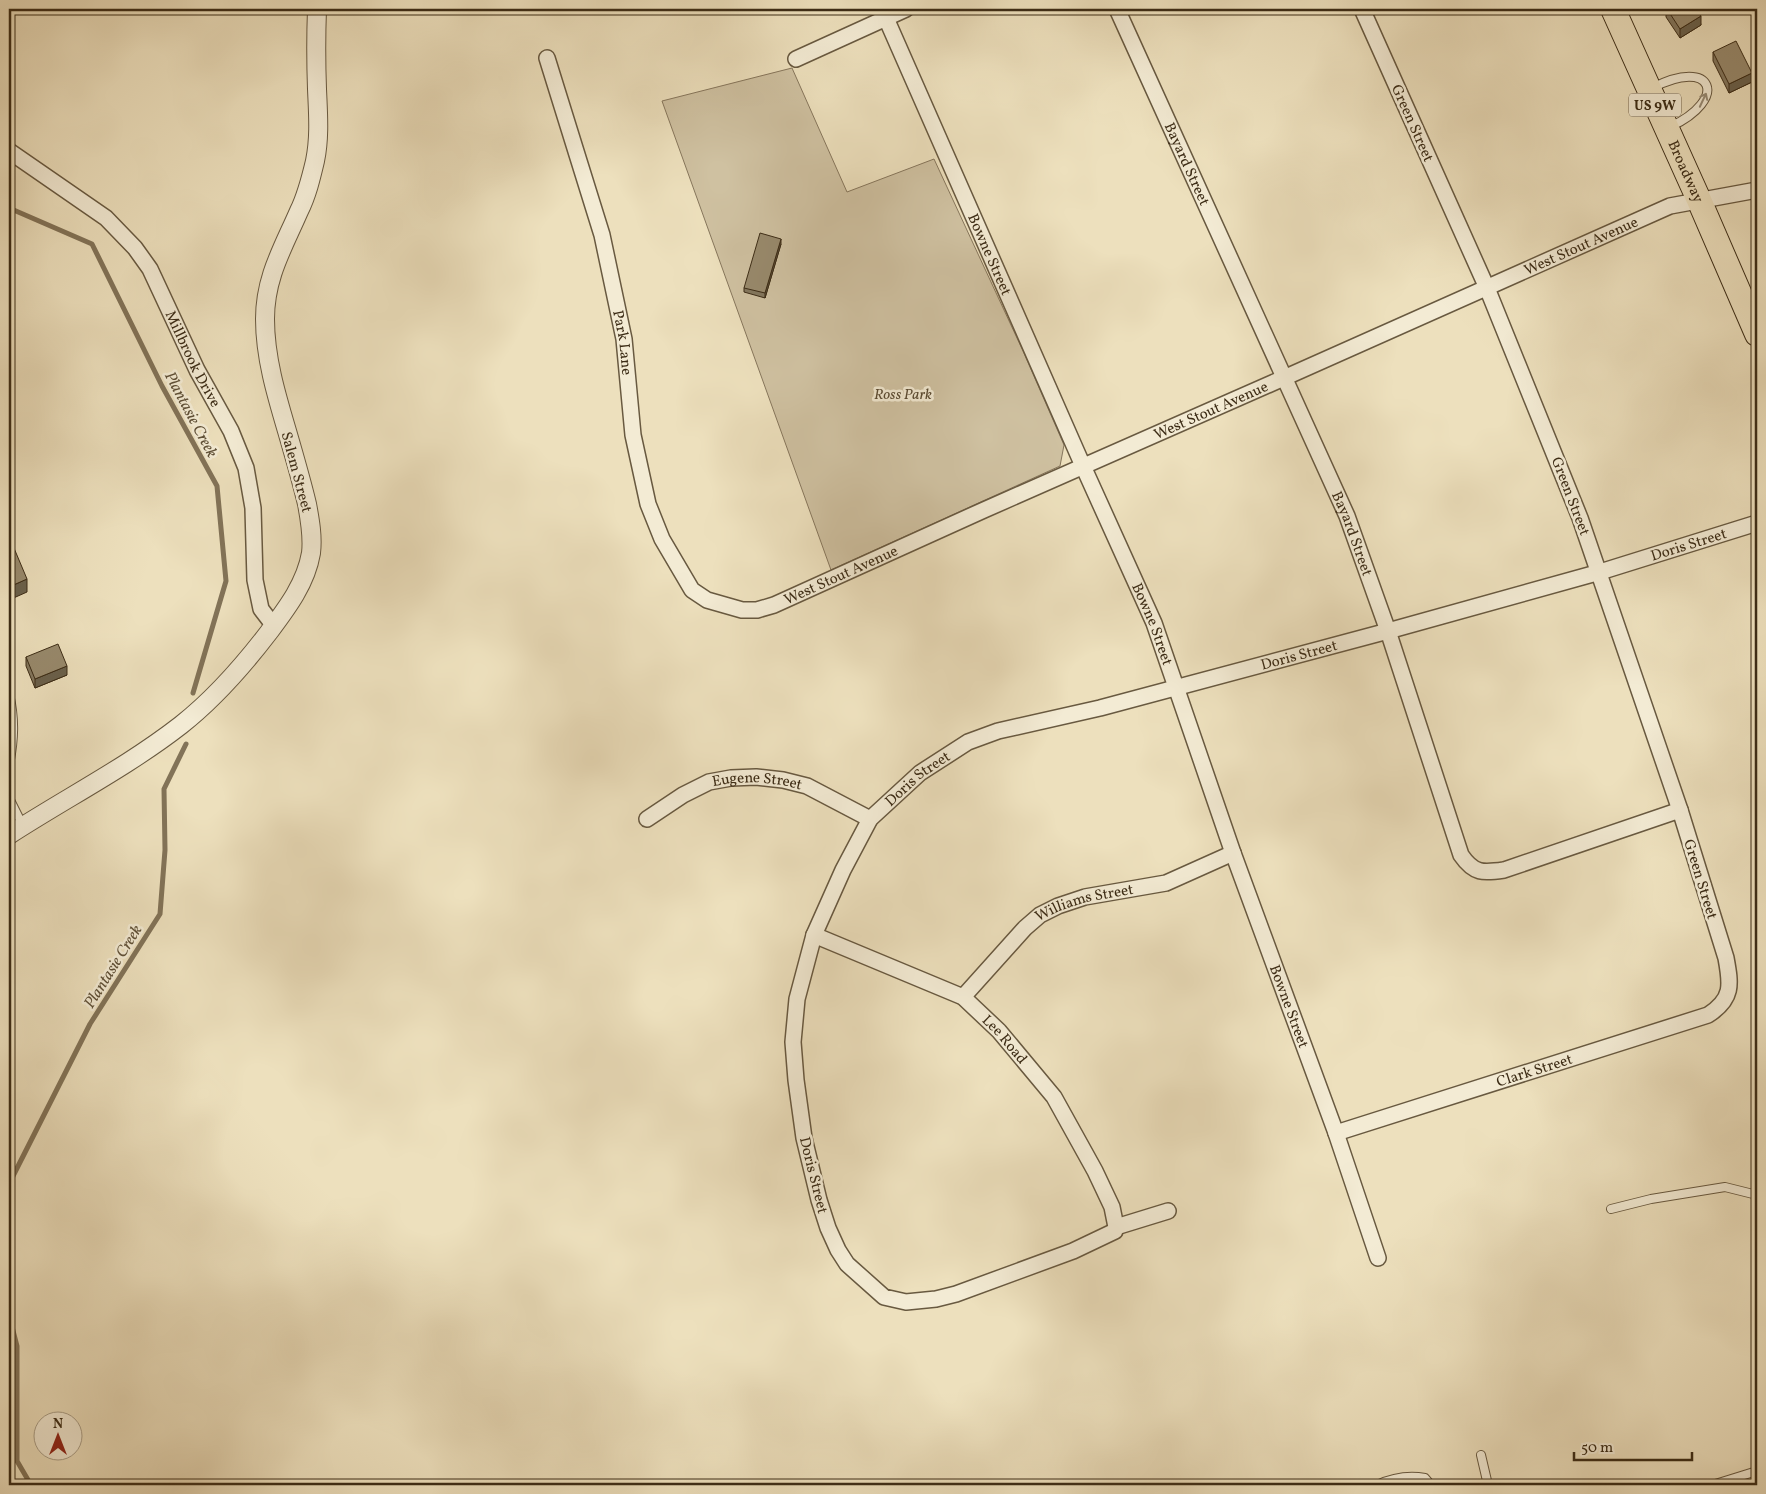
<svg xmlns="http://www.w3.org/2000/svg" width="1766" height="1494" font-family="Vollkorn,serif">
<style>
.green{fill:#cfc1a1;stroke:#86765c}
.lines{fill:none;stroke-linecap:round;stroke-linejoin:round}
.stream{stroke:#827358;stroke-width:5}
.service-casing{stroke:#685940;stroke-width:10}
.minor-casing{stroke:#685940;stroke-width:18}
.tertiary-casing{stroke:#685940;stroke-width:20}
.trunk-casing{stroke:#3c2c16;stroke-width:26}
.service{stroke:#f3ebd4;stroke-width:8}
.minor{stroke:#f3ebd4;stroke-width:15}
.tertiary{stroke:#f3ebd4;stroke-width:18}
.trunk{stroke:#ede0bd;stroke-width:24}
.wall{fill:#83775e;stroke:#3c2c16}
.shaded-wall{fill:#6a614c;stroke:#3c2c16}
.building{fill:#988a6d;stroke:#3c2c16}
.oneway{stroke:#988c75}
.labels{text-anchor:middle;stroke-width:5;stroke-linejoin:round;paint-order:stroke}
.shield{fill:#f3ebd4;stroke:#73654f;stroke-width:1}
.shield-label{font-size:14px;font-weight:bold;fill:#3c2c16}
.street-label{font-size:15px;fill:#3c2c16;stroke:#f3ebd4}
.park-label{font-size:15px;font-style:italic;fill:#594a32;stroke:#f3ebd4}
.water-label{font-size:16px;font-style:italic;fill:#5f5037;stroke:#f3ebd4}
</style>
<rect width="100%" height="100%" fill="#ede0bd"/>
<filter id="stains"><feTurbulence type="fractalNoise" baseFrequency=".004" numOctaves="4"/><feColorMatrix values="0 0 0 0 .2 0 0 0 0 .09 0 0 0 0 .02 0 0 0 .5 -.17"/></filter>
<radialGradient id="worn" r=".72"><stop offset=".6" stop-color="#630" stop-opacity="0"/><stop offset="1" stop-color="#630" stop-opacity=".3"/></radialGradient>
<!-- green -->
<path class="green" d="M792,68L847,192L934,159L1023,351L1064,445L1060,466L831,570L662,101Z"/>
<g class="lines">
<!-- stream -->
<path class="stream" d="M9,208L92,244L162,386L217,486L226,581L193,693
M9,1188L10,1182L90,1024L160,914L165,850L164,789L186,744
M9,1315L17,1346V1461L31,1485"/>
<!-- service casing -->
<g class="service-casing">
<path id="service" d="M1652,88C1713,56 1730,99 1670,127
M9,694C15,719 14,740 9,765
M9,798L23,826
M1611,1209L1651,1199L1725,1187L1757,1195
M1481,1455L1488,1485
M1377,1485C1392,1478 1408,1475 1425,1478L1431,1485
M1712,1485L1757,1471"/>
</g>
<!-- minor casing -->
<g class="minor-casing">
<g id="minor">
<path id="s1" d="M882,9L1083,466L1154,623L1233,853L1336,1133L1378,1258"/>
<path id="s2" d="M1117,9L1347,516L1388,631L1461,855C1474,874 1483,873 1504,870L1680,810"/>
<path id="s3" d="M547,58L602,235L624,339L633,435L648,504L662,539L692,590L707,600L742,610H757L774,605L984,510L1286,377L1670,206L1757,190"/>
<path d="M796,59L906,9"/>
<path id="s4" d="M9,151L106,218L135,248L150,269L197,370L231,431L246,468L253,508L255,580L261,609L274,626"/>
<path id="s5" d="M647,819L683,795L709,782L731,778L756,777L783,780L807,786L870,819"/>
<path id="s6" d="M814,935L963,997L999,1031L1054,1097L1095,1171L1112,1207L1116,1227"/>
<path id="s7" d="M963,997L1025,928L1040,915L1058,906L1085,897L1166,883L1233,853"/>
<path id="s8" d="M1336,1133L1708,1015C1733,999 1731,985 1726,958L1680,810L1580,518L1487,288L1362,9"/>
<path id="s9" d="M1168,1211L1116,1227L1115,1231L1073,1251L956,1294L936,1299L906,1302L884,1297L847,1264L838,1250L828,1228L819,1200L804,1138L796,1080L793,1042L797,999L814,935L843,870L870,819L920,773L968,742L998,731L1100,708L1388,631L1600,572L1757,523"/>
</g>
</g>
<!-- tertiary casing -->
<g class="tertiary-casing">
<path id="tertiary" d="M9,835C66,798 127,767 181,725C214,699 243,666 269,632C287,608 306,583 311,553C313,537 310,520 307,504C301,479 294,455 287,431C276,394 265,357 265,319C265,277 283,248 299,211C307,195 311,178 315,161C320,137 318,113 317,89C316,62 316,35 317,9"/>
</g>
<!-- trunk casing -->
<g class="trunk-casing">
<g id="trunk">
<path id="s10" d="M1613,9L1699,200L1757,334"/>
</g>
</g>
<!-- service -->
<use href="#service" class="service"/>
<!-- minor -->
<use href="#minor" class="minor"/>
<!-- tertiary -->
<use href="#tertiary" class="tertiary"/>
<!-- trunk -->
<use href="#trunk" class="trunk"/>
</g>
<!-- wall -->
<path class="wall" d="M1666,9H1697L1701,25L1680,38L1666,17Z
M1713,52L1752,82L1729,93L1713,61Z
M781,244L765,298L744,292V288Z
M26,657L67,675L35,688L26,666Z"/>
<!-- shaded-wall -->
<path class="shaded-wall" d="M1701,16V25L1680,38V29Z
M1752,73V82L1729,93V84Z
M781,239V244L765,298V293Z
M27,579V592L9,600V587Z
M67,666V675L35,688V679Z"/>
<!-- building -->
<path class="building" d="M1667,9H1697L1701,16L1680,29Z
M1736,41L1752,73L1729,84L1713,52Z
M760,233L781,239L765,293L744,288Z
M11,541L27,579L9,587V542Z
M58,644L67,666L35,679L26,657Z"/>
<!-- one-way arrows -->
<defs><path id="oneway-shaft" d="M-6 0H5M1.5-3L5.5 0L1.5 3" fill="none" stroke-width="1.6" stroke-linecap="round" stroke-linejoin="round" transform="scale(1.25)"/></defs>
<use class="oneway" href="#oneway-shaft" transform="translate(1703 100) rotate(-65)"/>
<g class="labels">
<!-- shield labels -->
<rect class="shield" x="1629" y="93.5" width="52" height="23" rx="4"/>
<g class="shield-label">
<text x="1655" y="110">US 9W</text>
</g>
<!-- street labels -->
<g class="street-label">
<text transform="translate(1413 123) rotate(66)" y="5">Green Street</text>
<text dy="5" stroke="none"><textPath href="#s2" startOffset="170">Bayard Street</textPath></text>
<text dy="5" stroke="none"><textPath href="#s10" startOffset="178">Broadway</textPath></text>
<text dy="5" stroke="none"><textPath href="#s3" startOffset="1526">West Stout Avenue</textPath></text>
<text dy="5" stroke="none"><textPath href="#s1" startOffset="268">Bowne Street</textPath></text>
<text dy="5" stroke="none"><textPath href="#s3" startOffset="295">Park Lane</textPath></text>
<text dy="5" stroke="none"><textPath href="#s4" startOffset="285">Millbrook Drive</textPath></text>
<text dy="5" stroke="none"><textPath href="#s3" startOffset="1121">West Stout Avenue</textPath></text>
<text transform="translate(297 472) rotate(75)" y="5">Salem Street</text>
<text transform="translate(1571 496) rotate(69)" y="5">Green Street</text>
<text dy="5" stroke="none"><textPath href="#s2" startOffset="575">Bayard Street</textPath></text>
<text dy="5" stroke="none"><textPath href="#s9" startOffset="1694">Doris Street</textPath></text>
<text dy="5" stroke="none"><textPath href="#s3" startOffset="716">West Stout Avenue</textPath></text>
<text dy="5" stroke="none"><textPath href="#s1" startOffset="672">Bowne Street</textPath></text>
<text dy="5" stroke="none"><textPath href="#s9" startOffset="1289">Doris Street</textPath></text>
<text dy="5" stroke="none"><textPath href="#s9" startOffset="884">Doris Street</textPath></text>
<text dy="5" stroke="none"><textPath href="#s5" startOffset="121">Eugene Street</textPath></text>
<text transform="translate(1701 879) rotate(73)" y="5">Green Street</text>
<text dy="5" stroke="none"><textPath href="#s7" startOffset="159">Williams Street</textPath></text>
<text dy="5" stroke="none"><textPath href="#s1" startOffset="1078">Bowne Street</textPath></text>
<text dy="5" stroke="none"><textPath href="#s6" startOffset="221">Lee Road</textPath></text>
<text dy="5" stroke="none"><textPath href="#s8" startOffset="208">Clark Street</textPath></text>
<text transform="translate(814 1175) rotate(76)" y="5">Doris Street</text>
</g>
<!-- park labels -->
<g class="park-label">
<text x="903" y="399">Ross Park</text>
</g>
<!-- water labels -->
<g class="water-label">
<text transform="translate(192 414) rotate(62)" y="6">Plantasie Creek</text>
<text transform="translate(112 966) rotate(-58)" y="6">Plantasie Creek</text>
</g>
</g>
<!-- margin -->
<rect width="1766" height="1494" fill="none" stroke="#ede0bd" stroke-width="30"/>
<rect x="10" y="10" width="1746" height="1474" fill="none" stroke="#3c2c16" stroke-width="2.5"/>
<rect x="15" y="15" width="1736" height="1464" fill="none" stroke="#3c2c16"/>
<!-- north arrow -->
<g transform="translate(58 1436)"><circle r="24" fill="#f3ebd4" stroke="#aa9f88"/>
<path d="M0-4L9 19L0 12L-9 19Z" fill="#8f2418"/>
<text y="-8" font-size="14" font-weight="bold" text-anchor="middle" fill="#3c2c16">N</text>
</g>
<!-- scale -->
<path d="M1574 1452v8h118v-8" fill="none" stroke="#3c2c16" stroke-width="2.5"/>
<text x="1581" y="1452" font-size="15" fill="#3c2c16" stroke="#f3ebd4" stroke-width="4" paint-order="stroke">50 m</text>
<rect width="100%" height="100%" filter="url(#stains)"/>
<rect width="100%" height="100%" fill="url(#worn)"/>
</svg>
